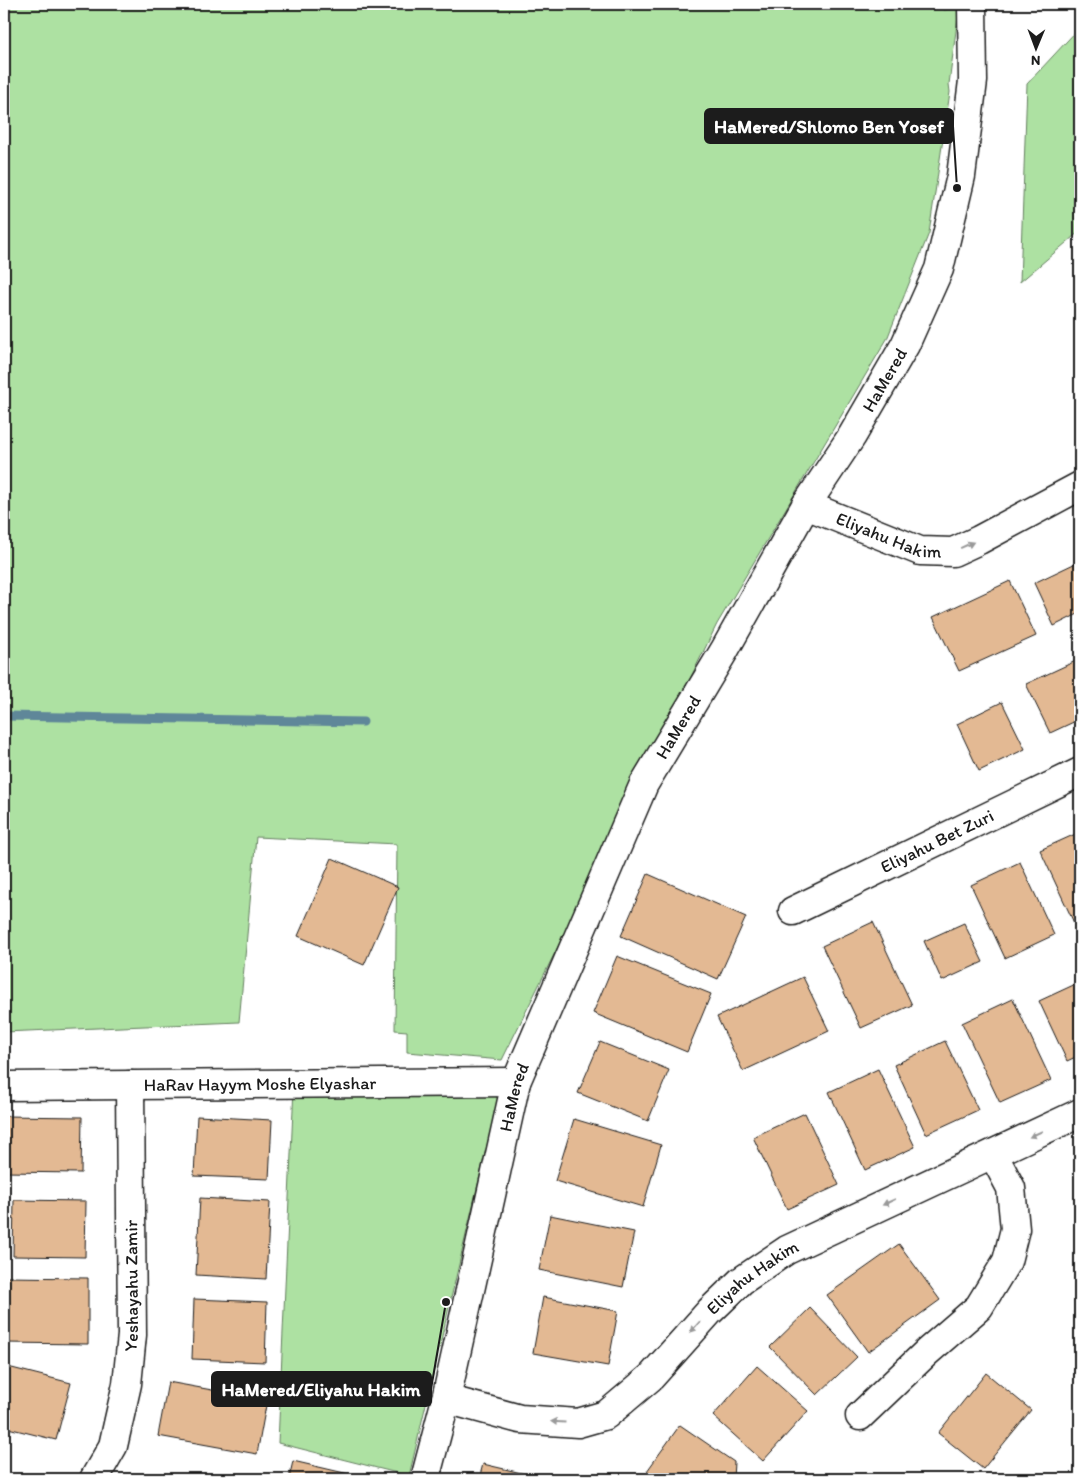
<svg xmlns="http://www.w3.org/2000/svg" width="1084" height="1483" font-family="Itim,sans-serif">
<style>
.green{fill:#ade1a2;stroke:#647e5f}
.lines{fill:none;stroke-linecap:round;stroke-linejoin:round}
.stream{stroke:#5f8799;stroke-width:9}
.building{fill:#e3b993;stroke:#1c1c1c}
.minor-casing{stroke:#1c1c1c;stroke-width:31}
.minor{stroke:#fff;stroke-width:28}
.oneway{fill:#999}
.labels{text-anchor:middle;stroke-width:5;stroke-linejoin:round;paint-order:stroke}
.street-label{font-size:18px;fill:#1c1c1c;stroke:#fff}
.leader{fill:none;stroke:#1c1c1c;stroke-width:2}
.callout-dot{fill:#1c1c1c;stroke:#fff;stroke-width:2}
.callout{fill:#1c1c1c;stroke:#1c1c1c;stroke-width:2}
.callout-label{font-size:19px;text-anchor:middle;font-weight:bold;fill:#fff}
</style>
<rect width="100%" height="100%" fill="#fff"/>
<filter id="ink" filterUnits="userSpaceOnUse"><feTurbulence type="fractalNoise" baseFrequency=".02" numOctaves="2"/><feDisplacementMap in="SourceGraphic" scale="10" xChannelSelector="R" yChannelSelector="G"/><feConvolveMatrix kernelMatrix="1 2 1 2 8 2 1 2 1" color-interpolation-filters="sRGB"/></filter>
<g filter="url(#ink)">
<!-- green -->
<path class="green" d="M4,4H843L844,6L864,4H943L944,10L959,8L949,84L950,92L929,233L887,339L717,624L502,1060L407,1052V1031L395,1030L397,844L256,837L239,1022L4,1032Z
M1080,27V231L1020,282L1027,84Z
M294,1087L499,1095L409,1476L278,1443Z"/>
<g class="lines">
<!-- stream -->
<path class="stream" d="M4,716L363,722"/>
</g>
<!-- building -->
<path class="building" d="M1080,561V613L1054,626L1034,583Z
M1010,581L1036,636L959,671L933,617Z
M1080,659V719L1050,733L1026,684Z
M1002,702L1025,749L979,771L957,724Z
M1080,832V923L1075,925L1040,850Z
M332,858L398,887L364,965L298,936Z
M1020,862L1054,935L1005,958L971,885Z
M648,874L746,917L718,979L621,936Z
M873,922L912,1005L861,1028L822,946Z
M964,923L983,962L942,981L924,941Z
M617,956L711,994L687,1052L593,1013Z
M803,977L829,1031L743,1071L717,1017Z
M1080,982V1055L1067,1061L1039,1001Z
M1013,999L1051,1080L1000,1103L962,1023Z
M945,1041L978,1110L926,1134L894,1065Z
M600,1042L669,1070L648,1121L578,1093Z
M878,1069L915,1147L865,1170L829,1092Z
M805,1113L839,1185L787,1209L753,1137Z
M4,1116L82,1117L81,1173L4,1172Z
M197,1116L272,1120L269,1179L194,1176Z
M574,1119L661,1145L643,1207L555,1181Z
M200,1198L270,1202L266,1279L196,1275Z
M14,1200L86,1201L85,1257L13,1256Z
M550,1215L634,1232L623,1287L539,1270Z
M899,1244L940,1300L868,1352L827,1295Z
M5,1277L88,1278V1344L4,1343Z
M543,1297L618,1311L608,1366L533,1353Z
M194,1299L267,1302L265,1362L192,1359Z
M810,1308L857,1357L817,1395L770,1347Z
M4,1366L71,1383L56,1440L4,1427Z
M757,1366L808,1411L763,1461L713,1416Z
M986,1373L1031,1410L983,1469L938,1433Z
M168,1382L267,1400L257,1454L158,1436Z
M680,1425L734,1462L733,1479H657L647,1471Z
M293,1461L366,1478L365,1479H289Z
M483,1464L547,1479H479Z
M152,1474L166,1479H150Z"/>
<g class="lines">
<!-- minor casing -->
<g class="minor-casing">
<g id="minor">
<path id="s1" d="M806,505L920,551L953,552L979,540L1080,486"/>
<path id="s2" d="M793,911L1080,772"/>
<path id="s3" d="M4,1086L516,1082"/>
<path id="s4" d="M446,1399L520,1419L578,1423L606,1415L651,1377L710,1311L741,1281L787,1250L1080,1113"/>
<path d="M860,1416L927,1352L979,1307L1007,1261L1015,1229L1011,1188L993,1154"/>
<path id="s5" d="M94,1479L113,1446L127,1384L132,1335L130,1085"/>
<path id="s6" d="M425,1479L446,1399L516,1082L644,784L724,651L806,505L852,436L905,345L939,269L961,176L973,81L972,4"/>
</g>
</g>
<!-- minor -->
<use href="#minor" class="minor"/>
</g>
<!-- one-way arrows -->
<defs><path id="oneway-solid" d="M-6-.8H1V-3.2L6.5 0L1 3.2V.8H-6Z" transform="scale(1.25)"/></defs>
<g class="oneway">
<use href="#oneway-solid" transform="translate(967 545) rotate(-24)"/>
<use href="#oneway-solid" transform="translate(1036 1134) rotate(155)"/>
<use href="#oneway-solid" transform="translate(889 1202) rotate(155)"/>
<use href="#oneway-solid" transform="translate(695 1327) rotate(132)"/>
<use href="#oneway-solid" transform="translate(558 1422) rotate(-176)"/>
</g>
</g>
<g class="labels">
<!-- street labels -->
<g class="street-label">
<text dy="6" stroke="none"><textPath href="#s6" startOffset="1202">HaMered</textPath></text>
<text dy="6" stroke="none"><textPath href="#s1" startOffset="89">Eliyahu Hakim</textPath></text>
<text dy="6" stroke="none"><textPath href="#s6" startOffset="798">HaMered</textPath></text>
<text dy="6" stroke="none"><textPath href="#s2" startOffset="160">Eliyahu Bet Zuri</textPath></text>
<text dy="6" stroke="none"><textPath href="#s3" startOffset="256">HaRav Hayym Moshe Elyashar</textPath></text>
<text dy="6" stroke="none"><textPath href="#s6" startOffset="392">HaMered</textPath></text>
<text dy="6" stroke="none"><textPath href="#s4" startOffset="366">Eliyahu Hakim</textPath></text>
<text dy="6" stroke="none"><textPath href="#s5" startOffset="200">Yeshayahu Zamir</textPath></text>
</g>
</g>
<!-- callouts -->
<path class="leader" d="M957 188L953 126M446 1302L431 1389"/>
<g class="callout-dot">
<circle cx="957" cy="188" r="5"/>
<circle cx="446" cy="1302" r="5"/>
</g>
<g class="callout">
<rect x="705" y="109" width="248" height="34" rx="5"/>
<rect x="212" y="1372" width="219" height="34" rx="5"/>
</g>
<g class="callout-label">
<text x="829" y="133">HaMered/Shlomo Ben Yosef</text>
<text x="321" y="1396">HaMered/Eliyahu Hakim</text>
</g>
<!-- margin -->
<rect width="1084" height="1483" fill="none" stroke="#fff" stroke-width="20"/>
<rect x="10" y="10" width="1064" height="1463" fill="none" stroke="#1c1c1c" stroke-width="2" filter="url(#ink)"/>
<!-- north arrow -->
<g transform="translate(1036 48) rotate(181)" stroke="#ffffff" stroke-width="4" paint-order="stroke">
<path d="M0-4L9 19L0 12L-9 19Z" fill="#1c1c1c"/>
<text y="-8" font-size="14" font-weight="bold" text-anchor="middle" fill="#1c1c1c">N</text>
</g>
</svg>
